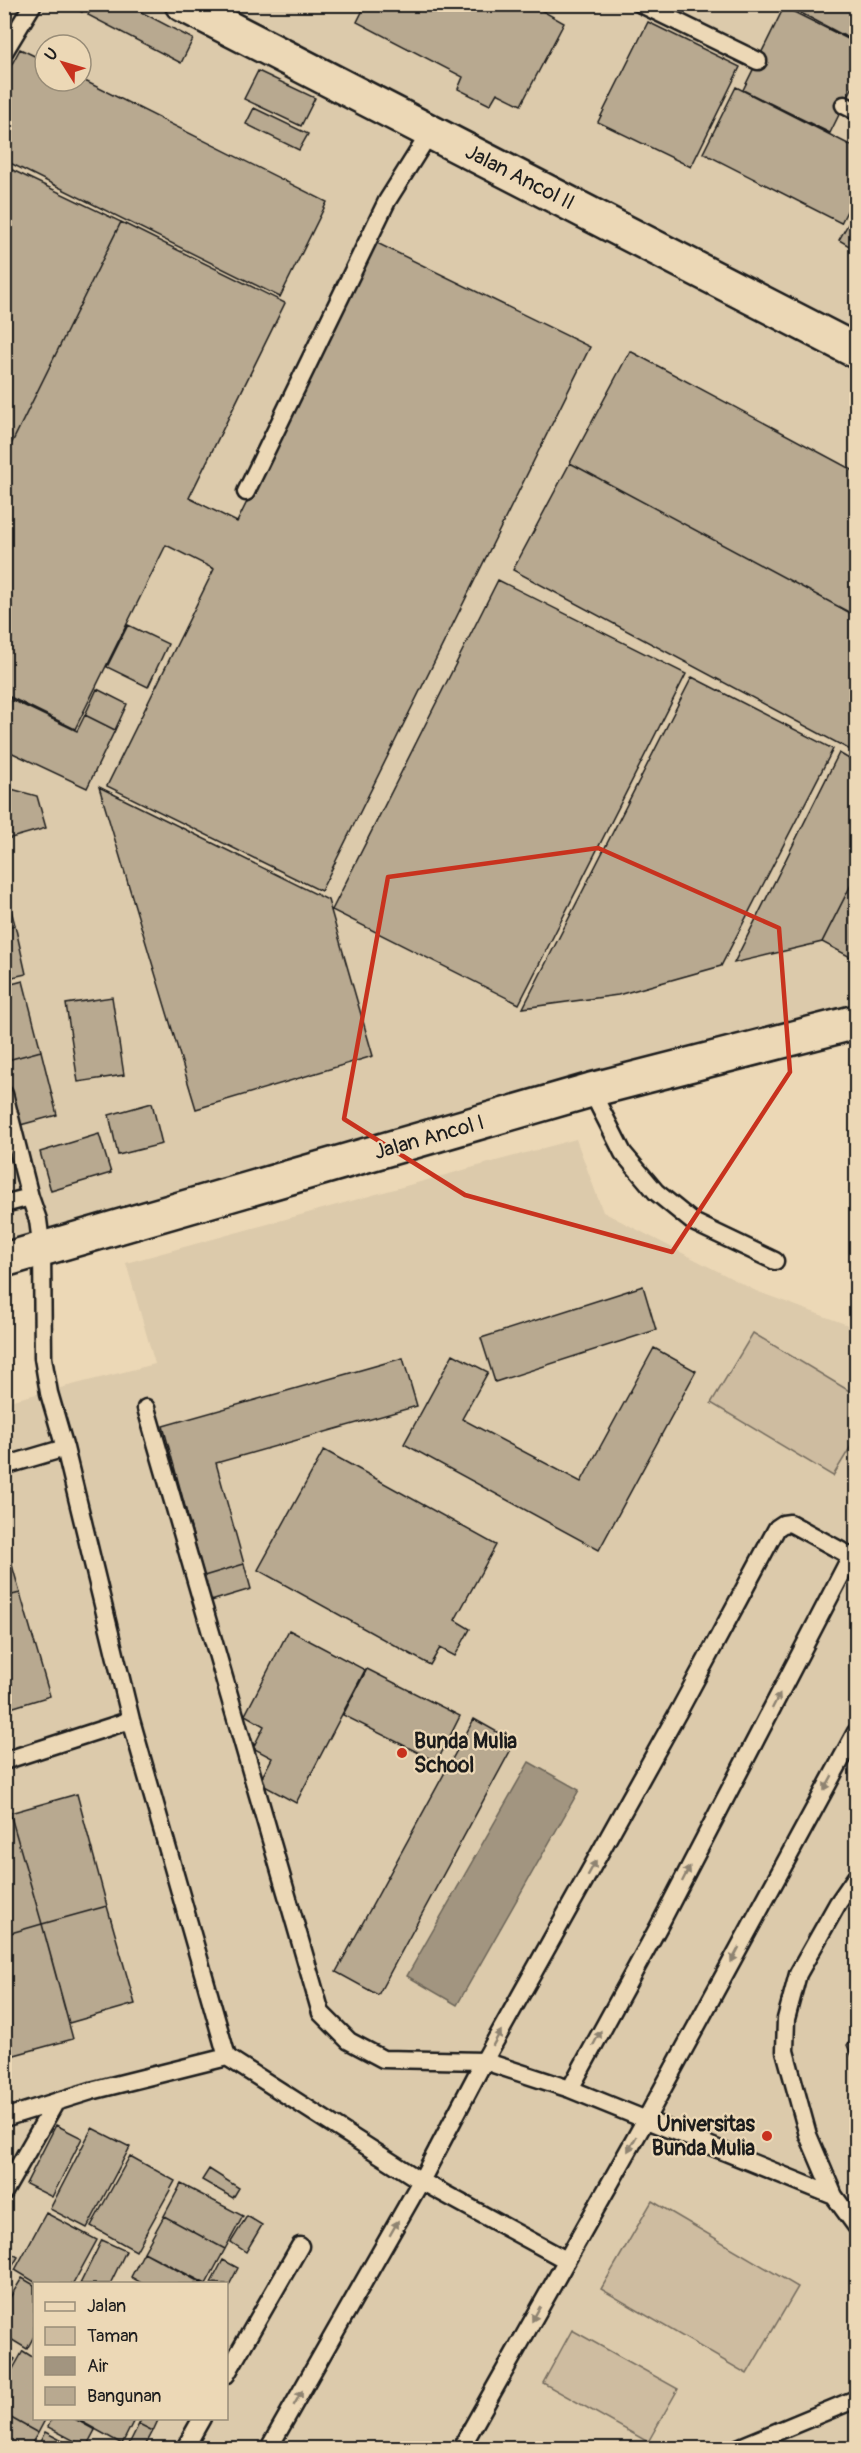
<svg xmlns="http://www.w3.org/2000/svg" width="861" height="2453" font-family="Pangolin,sans-serif">
<style>
.built{fill:#dccaab;fill-rule:evenodd}
.green{fill:#cebca0;stroke:#756c5e;stroke-width:1.5}
.water{fill:#a29580;stroke:#6c6558;stroke-width:1.5}
.building{fill:#b8a990;stroke:#1c1c1c;stroke-width:1.5}
.lines{fill:none;stroke-linecap:round;stroke-linejoin:round}
.lane-casing{stroke:#1c1c1c;stroke-width:21}
.street-casing{stroke:#1c1c1c;stroke-width:38}
.secondary-casing{stroke:#1c1c1c;stroke-width:38}
.lane{stroke:#ecd8b6;stroke-width:16}
.street{stroke:#ecd8b6;stroke-width:33}
.secondary{stroke:#ecd8b6;stroke-width:33}
.oneway{fill:#8e8371}
.marked{fill:none;stroke:#c8321e;stroke-width:4.5;stroke-linejoin:round}
.poi-dot{fill:#c8321e;stroke:#ecd8b6;stroke-width:2}
.labels{text-anchor:middle;stroke-width:4.5;stroke-linejoin:round;paint-order:stroke}
.street-label{font-size:21px;fill:#1c1c1c;stroke:#ecd8b6}
.poi-label{font-size:21px;font-weight:bold;fill:#1c1c1c;stroke:#ecd8b6;text-anchor:start}
</style>
<rect width="100%" height="100%" fill="#ecd8b6"/>
<filter id="ink" filterUnits="userSpaceOnUse"><feTurbulence type="fractalNoise" baseFrequency=".0167" numOctaves="2"/><feDisplacementMap in="SourceGraphic" scale="12" xChannelSelector="R" yChannelSelector="G"/><feConvolveMatrix kernelMatrix="1 2 1 2 8 2 1 2 1" color-interpolation-filters="sRGB"/></filter>
<g filter="url(#ink)">
<!-- built -->
<path class="built" d="M5,5H856V1038L5,1244ZM45,45H81V81H45Z
M576,1139L603,1212L756,1291L856,1328V2448H5V1402L155,1364L126,1263ZM34,2284H226V2418H34Z"/>
<!-- green -->
<path class="green" d="M753,1333L856,1395V1438L833,1476L711,1403Z
M652,2201L798,2287L747,2374L601,2289Z
M572,2330L678,2389L648,2442L543,2383Z"/>
<!-- water -->
<path class="water" d="M529,1762L579,1790L457,2005L407,1976Z"/>
<!-- building -->
<path class="building" d="M67,4H86L82,12Z
M94,4H126L193,39L181,63L88,15Z
M366,4H541L539,9L564,23L521,105L497,93L490,105L458,89L463,77L357,22Z
M784,4H856V42Z
M784,7L856,43V80L830,133L743,90Z
M648,22L740,67L691,167L598,122Z
M20,49L45,61V81H81V79L327,202L280,297L4,160V79Z
M258,71L315,98L301,126L244,99Z
M736,87L856,148V193L841,223L703,153Z
M254,108L308,134L299,150L246,124Z
M4,166L121,222L4,459Z
M851,219L856,222V250L839,240Z
M121,222L285,303L189,498L237,522L375,242L590,347L321,891L107,786L214,569L166,545L75,729L4,694V459Z
M630,351L856,472V616L570,463Z
M570,463L856,616V753L513,570Z
M498,580L686,674L519,1004L332,910Z
M128,625L168,644L148,687L107,667Z
M692,677L833,749L721,966L618,995L523,1008Z
M97,689L127,704L115,730L85,715Z
M4,696L77,731L85,715L115,730L87,788L4,749Z
M839,753L856,763V875L822,942L734,963Z
M4,787L37,796L46,828L4,840Z
M99,787L328,900L373,1056L196,1109Z
M856,875V960L822,942Z
M4,883L15,925L4,928Z
M15,925L26,974L4,979V928Z
M23,981L41,1051L4,1061V986Z
M112,997L124,1075L78,1082L66,1004Z
M41,1051L57,1115L13,1127L4,1090V1061Z
M152,1103L162,1144L118,1155L109,1115Z
M99,1134L111,1173L51,1191L40,1152Z
M643,1286L656,1330L495,1382L481,1338Z
M654,1348L696,1371L599,1550L404,1444L453,1354L488,1372L462,1419L581,1482Z
M403,1358L417,1406L216,1463L244,1564L204,1576L163,1426Z
M324,1450L496,1545L455,1620L470,1629L455,1656L440,1648L430,1665L258,1570Z
M4,1537L20,1593L4,1597Z
M244,1564L251,1589L211,1601L204,1576Z
M20,1593L50,1696L4,1710V1597Z
M289,1630L365,1670L296,1803L259,1783L272,1758L253,1748L264,1726L245,1715Z
M367,1669L460,1716L437,1762L343,1715Z
M474,1719L515,1742L378,1995L336,1972Z
M77,1794L107,1906L42,1924L10,1813Z
M10,1813L42,1924L4,1935V1814Z
M107,1906L135,2004L69,2023L42,1924Z
M42,1924L73,2039L7,2057L4,2047V1935Z
M856,2033V2065L847,2045Z
M56,2125L82,2138L52,2197L26,2184Z
M92,2128L130,2147L87,2228L50,2209Z
M130,2156L175,2181L136,2251L91,2226Z
M209,2169L239,2188L233,2198L202,2180Z
M181,2184L243,2216L225,2249L164,2216Z
M46,2213L97,2240L73,2284H38L15,2270Z
M164,2216L225,2249L206,2284L144,2252Z
M247,2216L262,2225L246,2252L231,2242Z
M102,2240L126,2251L110,2284H80Z
M4,2249L18,2257L4,2280Z
M144,2252L203,2284H143L131,2277Z
M223,2260L238,2268L226,2291V2284L211,2283Z
M22,2278L34,2285V2336L27,2349L4,2335V2307Z
M23,2351L34,2358V2418H46L38,2433L4,2414V2385Z
M4,2353L15,2359L4,2377Z
M4,2414L38,2433L29,2448H4Z
M52,2418H73L95,2430L86,2447L48,2427Z
M75,2418H135L122,2444Z
M142,2418H159L153,2431L139,2424Z
M139,2424L153,2431L144,2448H134L128,2446Z
M45,2432L76,2448H37Z"/>
<g class="lines">
<!-- lane casing -->
<g class="lane-casing">
<path id="lane" d="M641,4L758,61
M4,52L33,4
M844,105L856,111
M246,492L387,201L431,131
M591,1090L623,1153L656,1192L693,1222L775,1261
M4,1094L30,1197L38,1220L42,1250L43,1358L49,1393L65,1448L131,1720L227,2057L421,2181L566,2260
M4,1204L30,1197
M146,1408L321,2013L349,2041L383,2059L484,2061L570,2089L834,2196
M4,1466L65,1448
M4,1761L131,1720
M856,1877L838,1903L798,1974L786,2019L785,2051L808,2135L834,2196L856,2226
M570,2089L659,1926L851,1556
M4,2118L91,2091L227,2057
M4,2192L55,2103
M226,2375L300,2246
M185,2448L202,2418
M269,2448L421,2181L484,2061L681,1707L777,1528L783,1524L790,1523L856,1559
M461,2448L645,2121L856,1732
M738,2448L856,2399"/>
</g>
<!-- street casing -->
<g class="street-casing">
<path id="street" d="M182,4L856,351"/>
</g>
<!-- secondary casing -->
<g class="secondary-casing">
<path id="secondary" d="M4,1260L591,1090L856,1022"/>
</g>
<!-- lane -->
<use href="#lane" class="lane"/>
<!-- street -->
<use href="#street" class="street"/>
<!-- secondary -->
<use href="#secondary" class="secondary"/>
</g>
<!-- one-way arrows -->
<defs><path id="oneway-solid" d="M-6-.8H1V-3.2L6.5 0L1 3.2V.8H-6Z" transform="scale(1.5)"/></defs>
<g class="oneway">
<use href="#oneway-solid" transform="translate(776 1701) rotate(-63)"/>
<use href="#oneway-solid" transform="translate(828 1783) rotate(119)"/>
<use href="#oneway-solid" transform="translate(592 1868) rotate(-61)"/>
<use href="#oneway-solid" transform="translate(686 1874) rotate(-63)"/>
<use href="#oneway-solid" transform="translate(735 1955) rotate(118)"/>
<use href="#oneway-solid" transform="translate(497 2038) rotate(-61)"/>
<use href="#oneway-solid" transform="translate(597 2038) rotate(-62)"/>
<use href="#oneway-solid" transform="translate(632 2144) rotate(120)"/>
<use href="#oneway-solid" transform="translate(394 2228) rotate(-60)"/>
<use href="#oneway-solid" transform="translate(536 2314) rotate(119)"/>
<use href="#oneway-solid" transform="translate(298 2398) rotate(-60)"/>
</g>
</g>
<!-- marked area -->
<path class="marked" d="M598,848L779,928L790,1072L672,1252L465,1195L344,1119L388,877Z"/>
<!-- markers -->
<g class="poi-dot">
<circle cx="402" cy="1753" r="6"/>
<circle cx="767" cy="2136" r="6"/>
</g>
<g class="labels">
<!-- street labels -->
<g class="street-label">
<text transform="translate(520 177) rotate(27)" y="7">Jalan Ancol II</text>
<text transform="translate(429 1137) rotate(-16)" y="7">Jalan Ancol I</text>
</g>
<!-- poi labels -->
<g class="poi-label">
<text x="414" y="1748">Bunda Mulia<tspan x="414" dy="24">School</tspan></text>
<text x="755" y="2131" text-anchor="end">Universitas<tspan x="755" dy="24">Bunda Mulia</tspan></text>
</g>
</g>
<!-- margin -->
<rect width="861" height="2453" fill="none" stroke="#ecd8b6" stroke-width="24"/>
<rect x="12" y="12" width="837" height="2429" fill="none" stroke="#1c1c1c" stroke-width="2" filter="url(#ink)"/>
<!-- legend -->
<rect x="33" y="2282" width="195" height="138" fill="#ecd8b6" stroke="#998d78" stroke-width="1.5"/>
<rect x="45" y="2302" width="30" height="9" fill="#ecd8b6" stroke="#998d78" stroke-width="1.5"/>
<text x="87" y="2312" font-size="18" fill="#1c1c1c">Jalan</text>
<rect x="45" y="2327" width="30" height="18" fill="#cebca0" stroke="#998d78" stroke-width="1.5"/>
<text x="87" y="2342" font-size="18" fill="#1c1c1c">Taman</text>
<rect x="45" y="2357" width="30" height="18" fill="#a29580" stroke="#998d78" stroke-width="1.5"/>
<text x="87" y="2372" font-size="18" fill="#1c1c1c">Air</text>
<rect x="45" y="2387" width="30" height="18" fill="#b8a990" stroke="#998d78" stroke-width="1.5"/>
<text x="87" y="2402" font-size="18" fill="#1c1c1c">Bangunan</text>
<!-- north arrow -->
<g transform="translate(63 63) rotate(307)"><circle r="28" fill="#ecd8b6" stroke="#998d78" stroke-width="1.5"/>
<path d="M0-4.5L10 22L0 15L-10 22Z" fill="#c8321e"/>
<text y="-9" font-size="16" font-weight="bold" text-anchor="middle" fill="#1c1c1c">U</text>
</g>
</svg>
